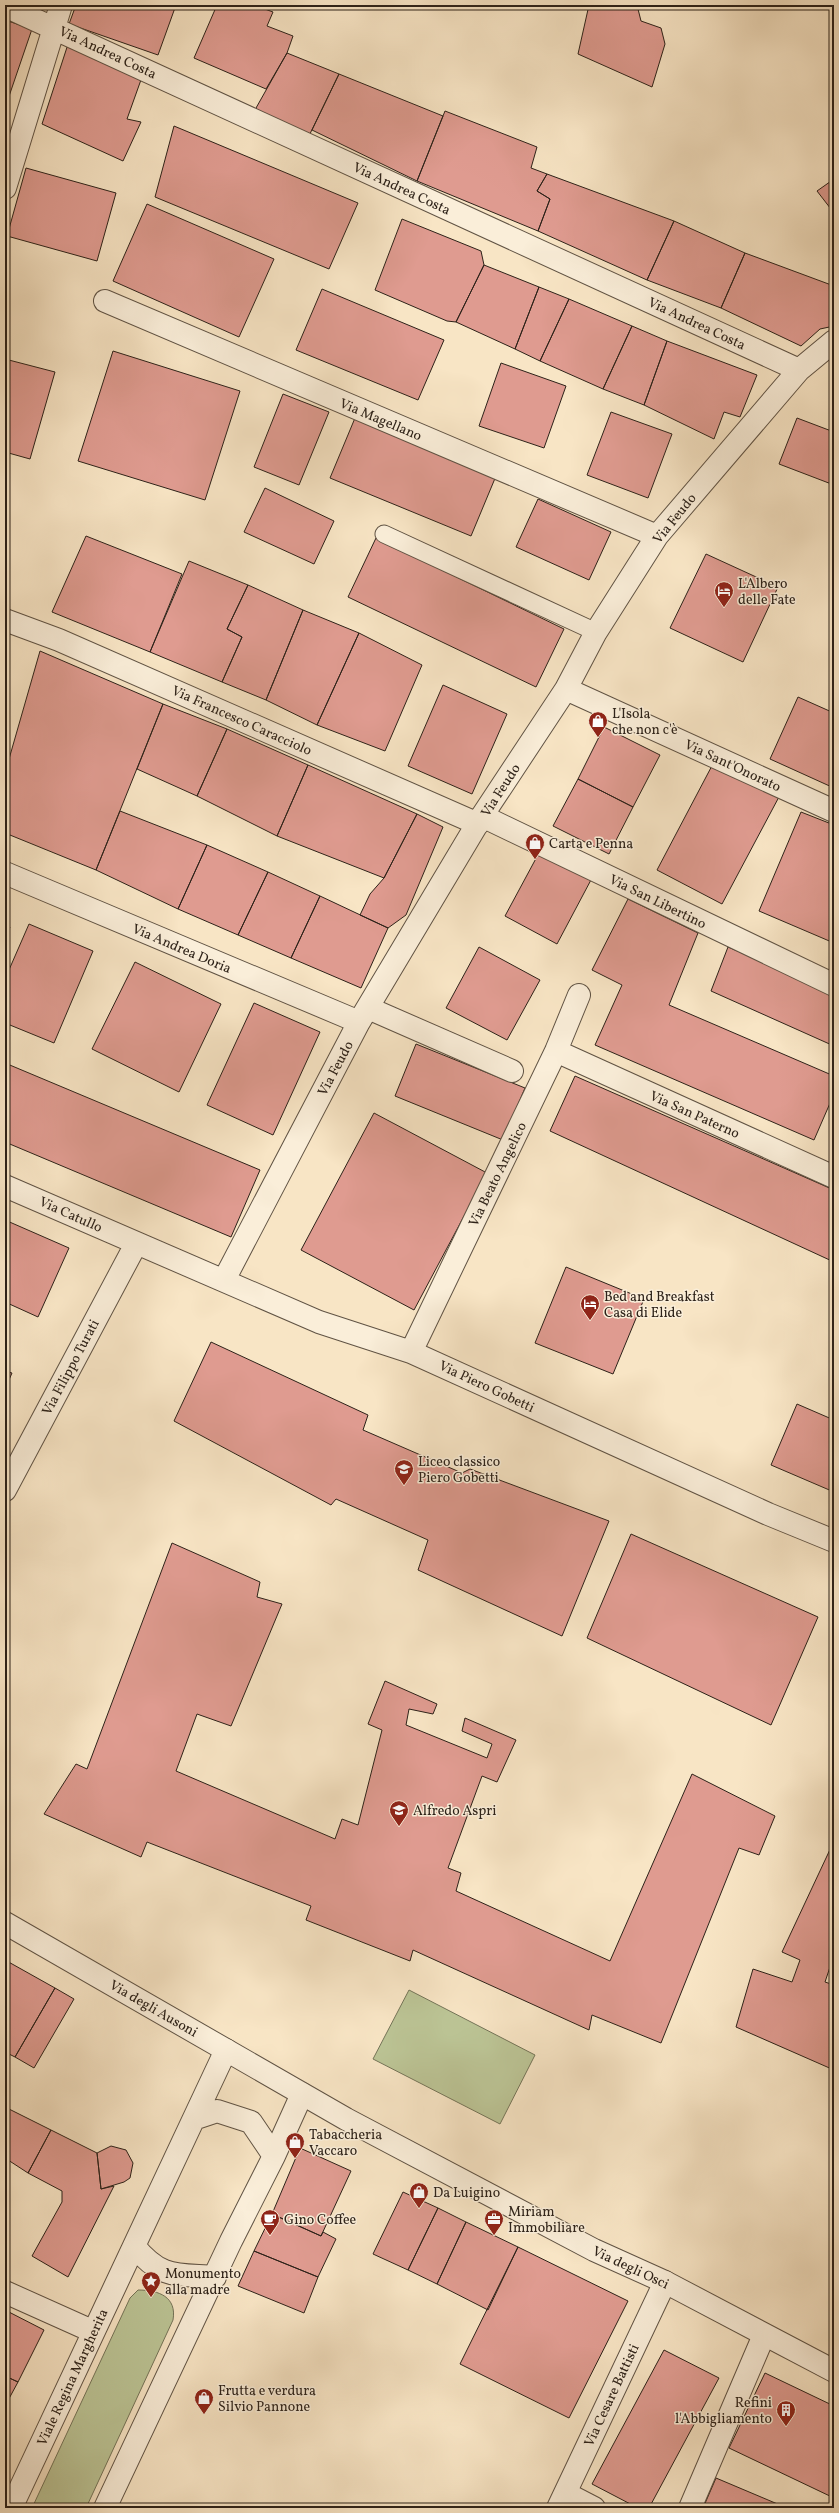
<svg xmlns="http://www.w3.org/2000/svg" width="839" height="2513" font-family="Vollkorn,serif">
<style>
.green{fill:#bcc596;stroke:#747458}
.building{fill:#df9b90;stroke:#2d2219}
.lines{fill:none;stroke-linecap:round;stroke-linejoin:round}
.service-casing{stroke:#605344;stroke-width:19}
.minor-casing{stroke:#605344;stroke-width:24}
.tertiary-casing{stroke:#605344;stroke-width:24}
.service{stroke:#faeed9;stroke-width:17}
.minor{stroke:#faeed9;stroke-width:22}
.tertiary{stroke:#faeed9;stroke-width:22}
.labels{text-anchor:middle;stroke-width:3;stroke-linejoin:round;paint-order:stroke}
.street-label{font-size:14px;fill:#2d2219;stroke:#faeed9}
.poi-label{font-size:14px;fill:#2d2219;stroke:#faeed9;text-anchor:start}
</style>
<rect width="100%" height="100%" fill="#f8e5c5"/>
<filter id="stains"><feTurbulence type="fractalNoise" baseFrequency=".005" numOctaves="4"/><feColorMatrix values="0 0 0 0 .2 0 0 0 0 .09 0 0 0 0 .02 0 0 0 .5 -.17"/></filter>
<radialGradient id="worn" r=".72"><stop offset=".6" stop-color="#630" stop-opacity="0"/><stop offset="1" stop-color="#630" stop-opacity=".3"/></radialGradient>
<!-- green -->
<path class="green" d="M409,1990L535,2055L500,2124L373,2059Z
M138,2290C159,2290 177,2297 173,2320L86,2508H32L130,2298Z"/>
<!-- building -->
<path class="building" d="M76,5H176L158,55L69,24Z
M217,5H254L273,12L267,26L293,36L287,53L266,89L194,58Z
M589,5H637L641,21L661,28L665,44L652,87L578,54Z
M5,20L32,29L5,108Z
M70,38L142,77L127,119L141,122L123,161L42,124Z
M287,53L339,74L306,142L264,121L256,108Z
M339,74L443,116L417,181L312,130Z
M445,111L537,147L531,168L547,174L537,191L550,199L538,231L417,181Z
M174,126L358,203L329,269L155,197Z
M26,168L116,193L97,261L7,236Z
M547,174L674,221L647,280L538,231L550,199L537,191Z
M834,179V213L817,191Z
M147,204L274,259L239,337L113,281Z
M402,219L481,251L484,265L456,322L447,321L375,290Z
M674,221L745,253L721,308L647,280Z
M745,253L834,286V326L820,329L801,346L721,308Z
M484,265L539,287L515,349L456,322Z
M539,287L569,299L540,361L515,349Z
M322,289L444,340L418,400L296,350Z
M569,299L632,326L603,389L540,361Z
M632,326L667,341L644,405L603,389Z
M667,341L757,375L740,417L724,412L714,439L644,405Z
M113,351L240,391L205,500L78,461Z
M5,359L55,372L30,459L5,452Z
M501,363L566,386L544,448L479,426Z
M283,394L329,412L299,485L254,467Z
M611,412L672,434L648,498L587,475Z
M355,418L496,476L471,536L330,478Z
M797,418L834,432V485L779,464Z
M265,488L334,521L314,564L244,532Z
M538,499L611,532L589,580L516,547Z
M86,536L182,574L150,652L52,612Z
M376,538L564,629L536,687L348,597Z
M706,554L778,587L743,662L670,628Z
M189,561L248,585L227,629L242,637L222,682L150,652Z
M248,585L303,610L266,700L222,682L242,637L227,629Z
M303,610L359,633L317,725L266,700Z
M359,633L422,665L385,751L317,725Z
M40,651L163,704L96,870L5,833V773Z
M443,685L507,714L472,794L408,766Z
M798,697L834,713V788L770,759Z
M163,704L227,729L197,796L137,769Z
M604,727L660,755L633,807L578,779Z
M227,729L308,765L277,836L197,796Z
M715,760L780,795L722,904L657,870Z
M308,765L417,814L384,878L277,836Z
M578,779L633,807L609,854L553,826Z
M120,811L207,845L178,909L96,870Z
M801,812L834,825V943L759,911Z
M417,814L443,827L406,915L388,928L360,915L370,894L384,878Z
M207,845L268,872L238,935L178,909Z
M540,851L592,878L557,944L505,916Z
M268,872L320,896L291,958L238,935Z
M320,896L388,928L361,988L291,958Z
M628,899L698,933L669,1005L834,1076V1094L814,1140L595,1045L622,985L592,970Z
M29,924L93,951L54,1043L5,1023V979Z
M5,925L10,927L5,937Z
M479,947L540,980L507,1040L446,1008Z
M728,947L834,992V1046L711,991Z
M135,962L221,1004L179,1092L92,1049Z
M254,1003L320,1032L273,1135L207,1105Z
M416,1044L525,1088L503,1140L395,1096Z
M5,1063L260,1170L231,1237L5,1142Z
M575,1076L834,1190V1262L550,1131Z
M374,1113L487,1173L414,1310L301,1250Z
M5,1220L69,1248L38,1317L5,1302Z
M566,1267L644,1299L613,1374L535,1343Z
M211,1342L368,1415L363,1430L462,1473L470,1469L609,1521L562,1636L418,1570L428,1540L336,1499L331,1505L174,1421Z
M5,1371L12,1373L5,1389Z
M797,1404L834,1420V1492L771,1465Z
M631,1534L818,1617L771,1725L587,1638Z
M172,1543L260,1582L257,1597L282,1604L231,1726L197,1714L176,1771L335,1839L342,1819L358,1825L382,1730L368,1724L385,1681L437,1704L433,1714L409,1709L406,1725L487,1758L492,1744L462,1731L465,1718L516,1740L497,1782L482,1776L448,1868L461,1873L456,1891L610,1961L692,1774L775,1816L759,1855L739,1848L661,2043L592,2015L589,2030L413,1950L410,1961L306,1920L311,1906L147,1842L141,1857L44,1814L76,1764L87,1769Z
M834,1841V1955L825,1982L834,1985V2070L736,2027L753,1969L792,1982L800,1960L782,1952Z
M5,1960L55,1988L15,2057L5,2052Z
M55,1988L74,1999L34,2068L15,2057Z
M5,2107L51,2130L28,2173L5,2158Z
M51,2130L97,2153L101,2189L114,2186L68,2277L32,2256L62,2202V2191L28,2173Z
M111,2146L126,2150L133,2163L130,2178L124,2182L101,2189L97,2153Z
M300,2148L351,2171L321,2236L272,2214Z
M403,2192L438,2208L408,2270L373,2254Z
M438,2208L466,2222L437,2284L408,2270Z
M272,2214L321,2236L323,2232L336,2239L318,2277L254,2251Z
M466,2222L518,2247L488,2310L437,2284Z
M518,2247L628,2301L569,2418L460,2364Z
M254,2251L318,2277L304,2313L238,2286Z
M5,2310L44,2330L18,2382L5,2376Z
M664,2350L719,2378L649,2508H638L592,2484Z
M765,2373L834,2406V2498L729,2448Z
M5,2376L18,2382L5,2406Z
M716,2478L787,2508H703Z"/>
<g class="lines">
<!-- service casing -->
<g class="service-casing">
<path id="service" d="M384,534L596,632"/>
</g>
<!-- minor casing -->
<g class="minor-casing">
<path id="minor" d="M5,6L799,370
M5,188L61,5
M105,301L657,536
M5,620L59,640L478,824
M566,689L834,811
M482,816L834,985
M5,873L359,1022
M368,1008L512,1071
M556,1051L834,1177
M5,1186L319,1322L411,1352L768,1514L834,1541
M224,1280L359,1022L482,816L566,689L596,632L657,536L799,370L834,341
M411,1352L556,1051L579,995
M5,1490L136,1244
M196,2118L217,2111L251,2122L274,2156
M134,2246C161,2279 176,2274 215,2277
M5,2292L92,2331
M565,2493L594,2508
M11,2508L226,2050
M105,2508L231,2241L274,2156L302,2094
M558,2508L665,2282
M690,2508L764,2335"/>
</g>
<!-- tertiary casing -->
<g class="tertiary-casing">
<path id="tertiary" d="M5,1923L346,2119L594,2250L665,2282L834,2371"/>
</g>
<!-- service -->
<use href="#service" class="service"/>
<!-- minor -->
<use href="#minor" class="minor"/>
<!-- tertiary -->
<use href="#tertiary" class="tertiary"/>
</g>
<!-- icons -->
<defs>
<g id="hotel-pin" transform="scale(1)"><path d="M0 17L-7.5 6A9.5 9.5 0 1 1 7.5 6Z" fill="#8f2418" stroke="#faeed9"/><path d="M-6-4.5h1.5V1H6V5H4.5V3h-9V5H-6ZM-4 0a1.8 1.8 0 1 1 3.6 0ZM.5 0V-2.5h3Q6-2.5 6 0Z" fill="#fff"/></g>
<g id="shop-pin" transform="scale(1)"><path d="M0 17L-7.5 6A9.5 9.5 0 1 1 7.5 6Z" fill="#8f2418" stroke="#faeed9"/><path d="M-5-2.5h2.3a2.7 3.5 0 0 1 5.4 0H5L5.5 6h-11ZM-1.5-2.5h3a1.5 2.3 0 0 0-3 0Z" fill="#fff"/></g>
<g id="university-pin" transform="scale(1)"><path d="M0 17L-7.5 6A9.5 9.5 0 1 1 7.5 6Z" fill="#8f2418" stroke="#faeed9"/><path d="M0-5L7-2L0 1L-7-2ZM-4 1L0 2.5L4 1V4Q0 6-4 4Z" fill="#fff"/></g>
<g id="school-pin" transform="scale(1)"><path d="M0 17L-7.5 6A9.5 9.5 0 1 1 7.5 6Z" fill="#8f2418" stroke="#faeed9"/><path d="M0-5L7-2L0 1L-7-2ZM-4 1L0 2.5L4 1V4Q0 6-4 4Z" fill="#fff"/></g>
<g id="cafe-pin" transform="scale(1)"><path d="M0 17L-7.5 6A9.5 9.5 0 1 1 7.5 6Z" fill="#8f2418" stroke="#faeed9"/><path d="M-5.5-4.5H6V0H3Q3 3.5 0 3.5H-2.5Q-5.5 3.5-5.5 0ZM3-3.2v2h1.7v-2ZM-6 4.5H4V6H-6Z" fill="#fff"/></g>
<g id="office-pin" transform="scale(1)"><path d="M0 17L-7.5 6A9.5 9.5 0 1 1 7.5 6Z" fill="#8f2418" stroke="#faeed9"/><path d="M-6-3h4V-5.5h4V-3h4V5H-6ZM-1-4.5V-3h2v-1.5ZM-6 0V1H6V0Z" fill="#fff"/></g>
<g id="sight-pin" transform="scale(1)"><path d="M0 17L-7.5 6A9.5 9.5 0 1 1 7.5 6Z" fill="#8f2418" stroke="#faeed9"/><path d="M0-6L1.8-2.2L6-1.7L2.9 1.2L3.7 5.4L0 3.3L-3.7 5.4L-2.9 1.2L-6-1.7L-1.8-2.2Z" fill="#fff"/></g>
<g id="building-pin" transform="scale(1)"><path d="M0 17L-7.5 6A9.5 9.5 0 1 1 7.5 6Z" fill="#8f2418" stroke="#faeed9"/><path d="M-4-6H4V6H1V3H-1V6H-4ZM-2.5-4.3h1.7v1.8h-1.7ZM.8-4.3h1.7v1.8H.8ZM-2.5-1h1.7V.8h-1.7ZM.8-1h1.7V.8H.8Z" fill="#fff"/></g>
</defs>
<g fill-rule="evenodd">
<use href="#hotel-pin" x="724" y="591"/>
<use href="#shop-pin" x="598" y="721"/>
<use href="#shop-pin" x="535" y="843"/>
<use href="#hotel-pin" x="590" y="1304"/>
<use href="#university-pin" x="404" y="1469"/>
<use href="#school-pin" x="399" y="1810"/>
<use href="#shop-pin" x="295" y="2142"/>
<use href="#shop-pin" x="419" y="2192"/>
<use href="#cafe-pin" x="270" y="2219"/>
<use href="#office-pin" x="494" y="2219"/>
<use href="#sight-pin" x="151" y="2281"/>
<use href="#shop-pin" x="204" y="2398"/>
<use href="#building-pin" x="786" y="2410"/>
</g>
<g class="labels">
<!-- street labels -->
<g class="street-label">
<text transform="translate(108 52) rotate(25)" y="5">Via Andrea Costa</text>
<text transform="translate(402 188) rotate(25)" y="5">Via Andrea Costa</text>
<text transform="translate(697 323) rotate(25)" y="5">Via Andrea Costa</text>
<text transform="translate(381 419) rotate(23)" y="5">Via Magellano</text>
<text transform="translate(674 518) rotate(-51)" y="5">Via Feudo</text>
<text transform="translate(242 720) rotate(24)" y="5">Via Francesco Caracciolo</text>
<text transform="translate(733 765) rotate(25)" y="5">Via Sant'Onorato</text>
<text transform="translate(500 790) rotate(-57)" y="5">Via Feudo</text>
<text transform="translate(658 901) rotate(26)" y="5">Via San Libertino</text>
<text transform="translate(182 948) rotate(23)" y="5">Via Andrea Doria</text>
<text transform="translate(335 1068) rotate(-62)" y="5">Via Feudo</text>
<text transform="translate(695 1114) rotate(24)" y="5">Via San Paterno</text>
<text transform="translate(497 1174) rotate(-64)" y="5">Via Beato Angelico</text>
<text transform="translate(71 1214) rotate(24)" y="5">Via Catullo</text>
<text transform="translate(70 1367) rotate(-62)" y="5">Via Filippo Turati</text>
<text transform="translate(487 1386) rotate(25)" y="5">Via Piero Gobetti</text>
<text transform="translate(154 2008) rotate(30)" y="5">Via degli Ausoni</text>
<text transform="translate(631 2267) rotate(25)" y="5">Via degli Osci</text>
<text transform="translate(72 2377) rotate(-65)" y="5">Viale Regina Margherita</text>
<text transform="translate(611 2395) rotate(-65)" y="5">Via Cesare Battisti</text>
</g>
<!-- poi labels -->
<g class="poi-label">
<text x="738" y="588">L'Albero<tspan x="738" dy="16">delle Fate</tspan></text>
<text x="612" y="718">L'Isola<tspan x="612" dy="16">che non c'è</tspan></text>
<text x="549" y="848">Carta e Penna</text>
<text x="604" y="1301">Bed and Breakfast<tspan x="604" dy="16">Casa di Elide</tspan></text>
<text x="418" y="1466">Liceo classico<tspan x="418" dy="16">Piero Gobetti</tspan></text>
<text x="413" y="1815">Alfredo Aspri</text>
<text x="309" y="2139">Tabaccheria<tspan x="309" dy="16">Vaccaro</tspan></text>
<text x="433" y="2197">Da Luigino</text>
<text x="508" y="2216">Miriam<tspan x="508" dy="16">Immobiliare</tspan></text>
<text x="284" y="2224">Gino Coffee</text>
<text x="165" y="2278">Monumento<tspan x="165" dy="16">alla madre</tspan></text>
<text x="218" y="2395">Frutta e verdura<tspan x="218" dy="16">Silvio Pannone</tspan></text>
<text x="772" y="2407" text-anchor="end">Refini<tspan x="772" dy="16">l'Abbigliamento</tspan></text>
</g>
</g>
<!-- margin -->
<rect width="839" height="2513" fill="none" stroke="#f8e5c5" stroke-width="20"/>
<rect x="6" y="6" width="827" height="2501" fill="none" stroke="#2d2219" stroke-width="2"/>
<rect x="10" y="10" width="819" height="2493" fill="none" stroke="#2d2219"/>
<rect width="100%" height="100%" filter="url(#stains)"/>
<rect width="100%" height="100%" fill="url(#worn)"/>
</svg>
